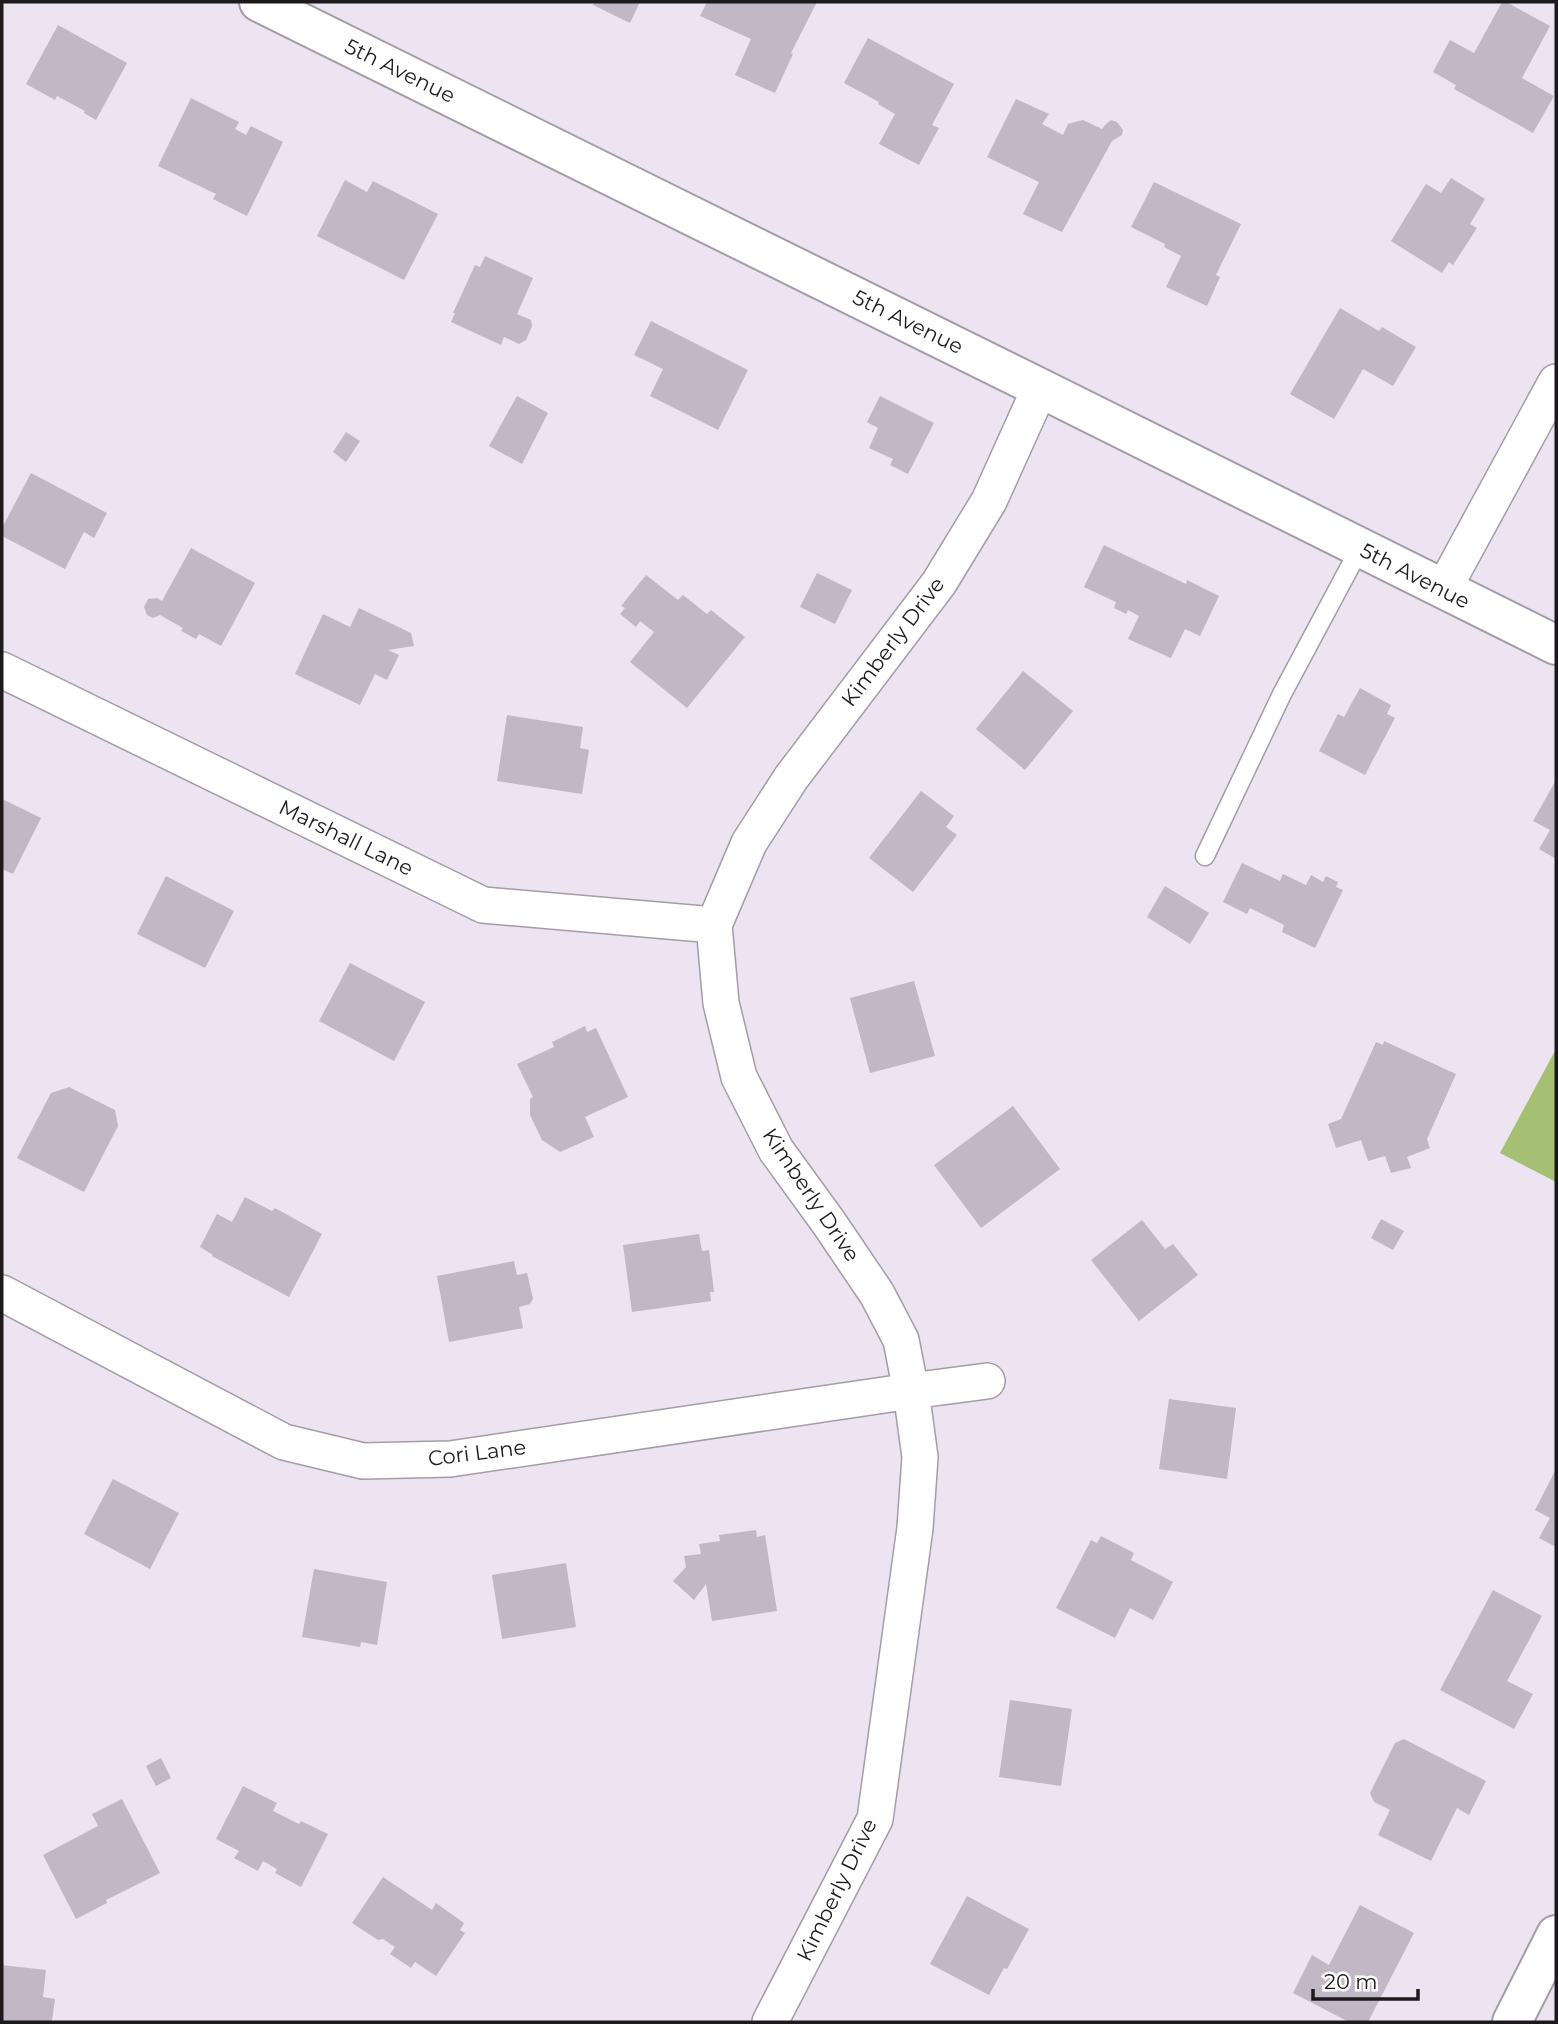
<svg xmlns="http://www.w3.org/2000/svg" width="1558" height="2024" font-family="Montserrat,sans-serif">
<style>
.forest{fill:#a5bf73}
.building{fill:#c0b8c4}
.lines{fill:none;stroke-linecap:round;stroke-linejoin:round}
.service-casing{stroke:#a49ca7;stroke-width:21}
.minor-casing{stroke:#a49ca7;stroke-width:38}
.tertiary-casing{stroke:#a49ca7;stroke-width:42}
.service{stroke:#fff;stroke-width:18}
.minor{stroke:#fff;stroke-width:35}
.tertiary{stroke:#fff;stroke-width:38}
.labels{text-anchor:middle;stroke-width:5;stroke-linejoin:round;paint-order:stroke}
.street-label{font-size:21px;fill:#1d1a1e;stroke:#fff}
</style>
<rect width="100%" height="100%" fill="#ede4f1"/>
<!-- forest -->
<path class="forest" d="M1556,1049V1182L1500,1153Z"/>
<!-- building -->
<path class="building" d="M595,2H640L630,23L593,5Z
M707,2H817L791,53L793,54L775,93L735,75L751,39L700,16Z
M1502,2H1506L1550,26L1522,78L1554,96L1533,133L1454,89L1456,85L1433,72L1450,40L1474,53Z
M58,25L127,63L96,120L84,113L85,111L57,96L55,100L26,84Z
M868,38L954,84L932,125L939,128L919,165L879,144L895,114L878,104L879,102L844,83Z
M191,98L239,122L235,129L246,135L251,126L283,142L247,216L213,199L216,194L158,166Z
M1016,99L1049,114L1042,124L1063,135L1068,124L1083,120L1102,129L1106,124L1111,120L1117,122L1123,130L1122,135L1112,141L1062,232L1023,214L1039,182L987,157Z
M1451,178L1485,199L1470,224L1477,228L1453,265L1449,262L1442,273L1391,241L1426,184L1441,193Z
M345,180L367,192L373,181L438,214L404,280L317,236Z
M1154,182L1241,224L1216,275L1220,277L1207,306L1166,287L1181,256L1164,247L1165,244L1131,227Z
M485,256L533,278L517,314L531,320L532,326L526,340L519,344L504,337L501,345L451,322L455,313H453L475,265L480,267Z
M1340,308L1379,331L1382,327L1416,347L1393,386L1363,369L1334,419L1290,394Z
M651,321L748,370L718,430L650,396L663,369L634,355Z
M517,396L548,413L522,464L489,446Z
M880,396L934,423L908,474L890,465L893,459L869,448L878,428L867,422Z
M346,432L360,441L346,462L333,452Z
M31,473L107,513L94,538L84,532L65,569L2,536V528Z
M1104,545L1186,584L1187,580L1219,596L1200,636L1185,629L1171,658L1128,639L1139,616L1128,610L1126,614L1114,608L1116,602L1084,587Z
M191,548L255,583L221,646L199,634L196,639L181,631L183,628L160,615L153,618L147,615L144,607L148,599L157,598L162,601Z
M817,573L852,590L835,624L800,607Z
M646,575L678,600L683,595L707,614L711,610L745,637L687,708L630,662L654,632L640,621L636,627L620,614L625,608L621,606Z
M359,608L411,633L414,646L388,650L399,655L387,680L375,674L360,705L295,674L323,614L350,627Z
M1023,671L1073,711L1025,770L976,729Z
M1360,688L1391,705L1387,714L1395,718L1365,775L1319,751L1338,714L1344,717Z
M507,715L583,727L580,748L589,750L582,794L497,781Z
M1556,780V859L1539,849L1550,830L1533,821Z
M921,791L954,816L946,827L957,835L913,892L869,858Z
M2,799L41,818L13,874L2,869Z
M1242,863L1280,881L1283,874L1306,885L1311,875L1323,882L1326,876L1338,882L1336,887L1343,890L1315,948L1282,932L1284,925L1250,908L1247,914L1223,902Z
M166,876L234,911L205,968L137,934Z
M1165,886L1209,913L1190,944L1147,917Z
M350,963L425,1002L394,1061L319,1021Z
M914,981L935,1056L870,1073L850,998Z
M585,1026L587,1032L596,1028L628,1097L585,1117L594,1137L560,1152L542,1140L530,1115V1099L533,1097L517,1064L554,1047L552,1042Z
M1384,1041L1456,1074L1427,1139L1430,1148L1407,1157L1411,1168L1391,1173L1385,1156L1368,1161L1361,1140L1336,1148L1328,1124L1341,1119L1376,1042L1383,1045Z
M69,1087L115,1110L118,1126L84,1192L17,1158L51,1093Z
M1013,1106L1060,1169L981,1228L934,1165Z
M245,1197L272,1211L275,1208L322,1234L289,1297L212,1256L213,1255L200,1247L217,1214L232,1222Z
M1381,1219L1404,1231L1393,1250L1371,1238Z
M1142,1220L1165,1249L1173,1244L1198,1275L1139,1321L1091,1260Z
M699,1234L702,1251L709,1250L714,1292H710L711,1301L632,1312L623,1245Z
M514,1261L517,1275L527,1273L533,1299L530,1304L519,1307L523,1328L449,1342L437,1276Z
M1169,1399L1236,1408L1227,1479L1159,1469Z
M1556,1469V1547L1539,1538L1550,1518L1535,1510Z
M113,1479L179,1513L150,1569L84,1534Z
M756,1530L757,1537L765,1535L777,1611L712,1621L706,1584L694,1600L673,1581L686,1567L684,1556L701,1554L699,1544L720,1541L719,1535Z
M1101,1536L1134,1553L1131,1560L1173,1582L1153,1620L1130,1608L1115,1638L1056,1608L1091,1540L1097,1543Z
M566,1563L576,1627L502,1639L492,1575Z
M314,1569L387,1582L377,1645L361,1642L360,1647L302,1637Z
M1493,1590L1542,1616L1507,1681L1533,1694L1514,1729L1440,1690Z
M1010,1700L1072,1709L1061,1786L999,1777Z
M1404,1739L1486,1781L1469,1815L1457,1808L1431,1861L1378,1835L1390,1810L1374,1802L1370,1793L1395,1743Z
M161,1758L171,1778L156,1786L146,1766Z
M243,1786L277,1803L273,1811L299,1824L301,1821L328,1834L301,1887L275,1873L277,1869L263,1861L258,1871L234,1858L239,1851L216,1839Z
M122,1799L160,1873L106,1900L107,1903L76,1919L43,1855L98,1826L92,1814Z
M383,1877L432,1910L436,1903L464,1923L460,1930L465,1933L436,1976L415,1962L411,1968L390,1954L395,1947L383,1939L378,1940L352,1923Z
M967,1896L1029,1929L1007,1969L1004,1968L989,1995L930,1964Z
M1360,1905L1414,1933L1368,2022H1349L1293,1993L1312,1955L1329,1965Z
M2,1965L46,1970L43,1997L55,1999L52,2021L2,2022Z"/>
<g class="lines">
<!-- service casing -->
<g class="service-casing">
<path id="service" d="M1205,856L1282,694L1360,548"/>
</g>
<!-- minor casing -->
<g class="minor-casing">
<path id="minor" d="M1443,590L1556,382
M2,670L483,905L714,925
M2,1293L284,1442L363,1461L450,1459L911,1391L987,1381
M770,2022L875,1819L915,1528L920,1457L911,1391L901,1340L877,1294L829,1223L776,1150L739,1077L721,1003L714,925L749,843L791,778L939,583L989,501L1040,388"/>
</g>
<!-- tertiary casing -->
<g class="tertiary-casing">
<path id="tertiary" d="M259,2L1040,388L1556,645
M1512,2022L1556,1935"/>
</g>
<!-- service -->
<use href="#service" class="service"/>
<!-- minor -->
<use href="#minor" class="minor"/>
<!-- tertiary -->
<use href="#tertiary" class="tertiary"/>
</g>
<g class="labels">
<!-- street labels -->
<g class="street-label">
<text transform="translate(400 71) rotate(26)" y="7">5th Avenue</text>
<text transform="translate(908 322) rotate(26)" y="7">5th Avenue</text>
<text transform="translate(1415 576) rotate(27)" y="7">5th Avenue</text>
<text transform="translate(893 642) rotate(-53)" y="7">Kimberly Drive</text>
<text transform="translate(346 838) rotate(26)" y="7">Marshall Lane</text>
<text transform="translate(811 1195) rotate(56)" y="7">Kimberly Drive</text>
<text transform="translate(477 1453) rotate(-7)" y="7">Cori Lane</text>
<text transform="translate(837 1890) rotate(-64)" y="7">Kimberly Drive</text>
</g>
</g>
<!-- border -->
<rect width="1558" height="2024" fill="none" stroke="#1d1a1e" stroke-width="7"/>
<!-- scale -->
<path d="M1313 1989v10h105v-10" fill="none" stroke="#1d1a1e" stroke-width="3.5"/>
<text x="1324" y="1989" font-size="21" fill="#1d1a1e" stroke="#ffffff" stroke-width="5" paint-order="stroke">20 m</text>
</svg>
